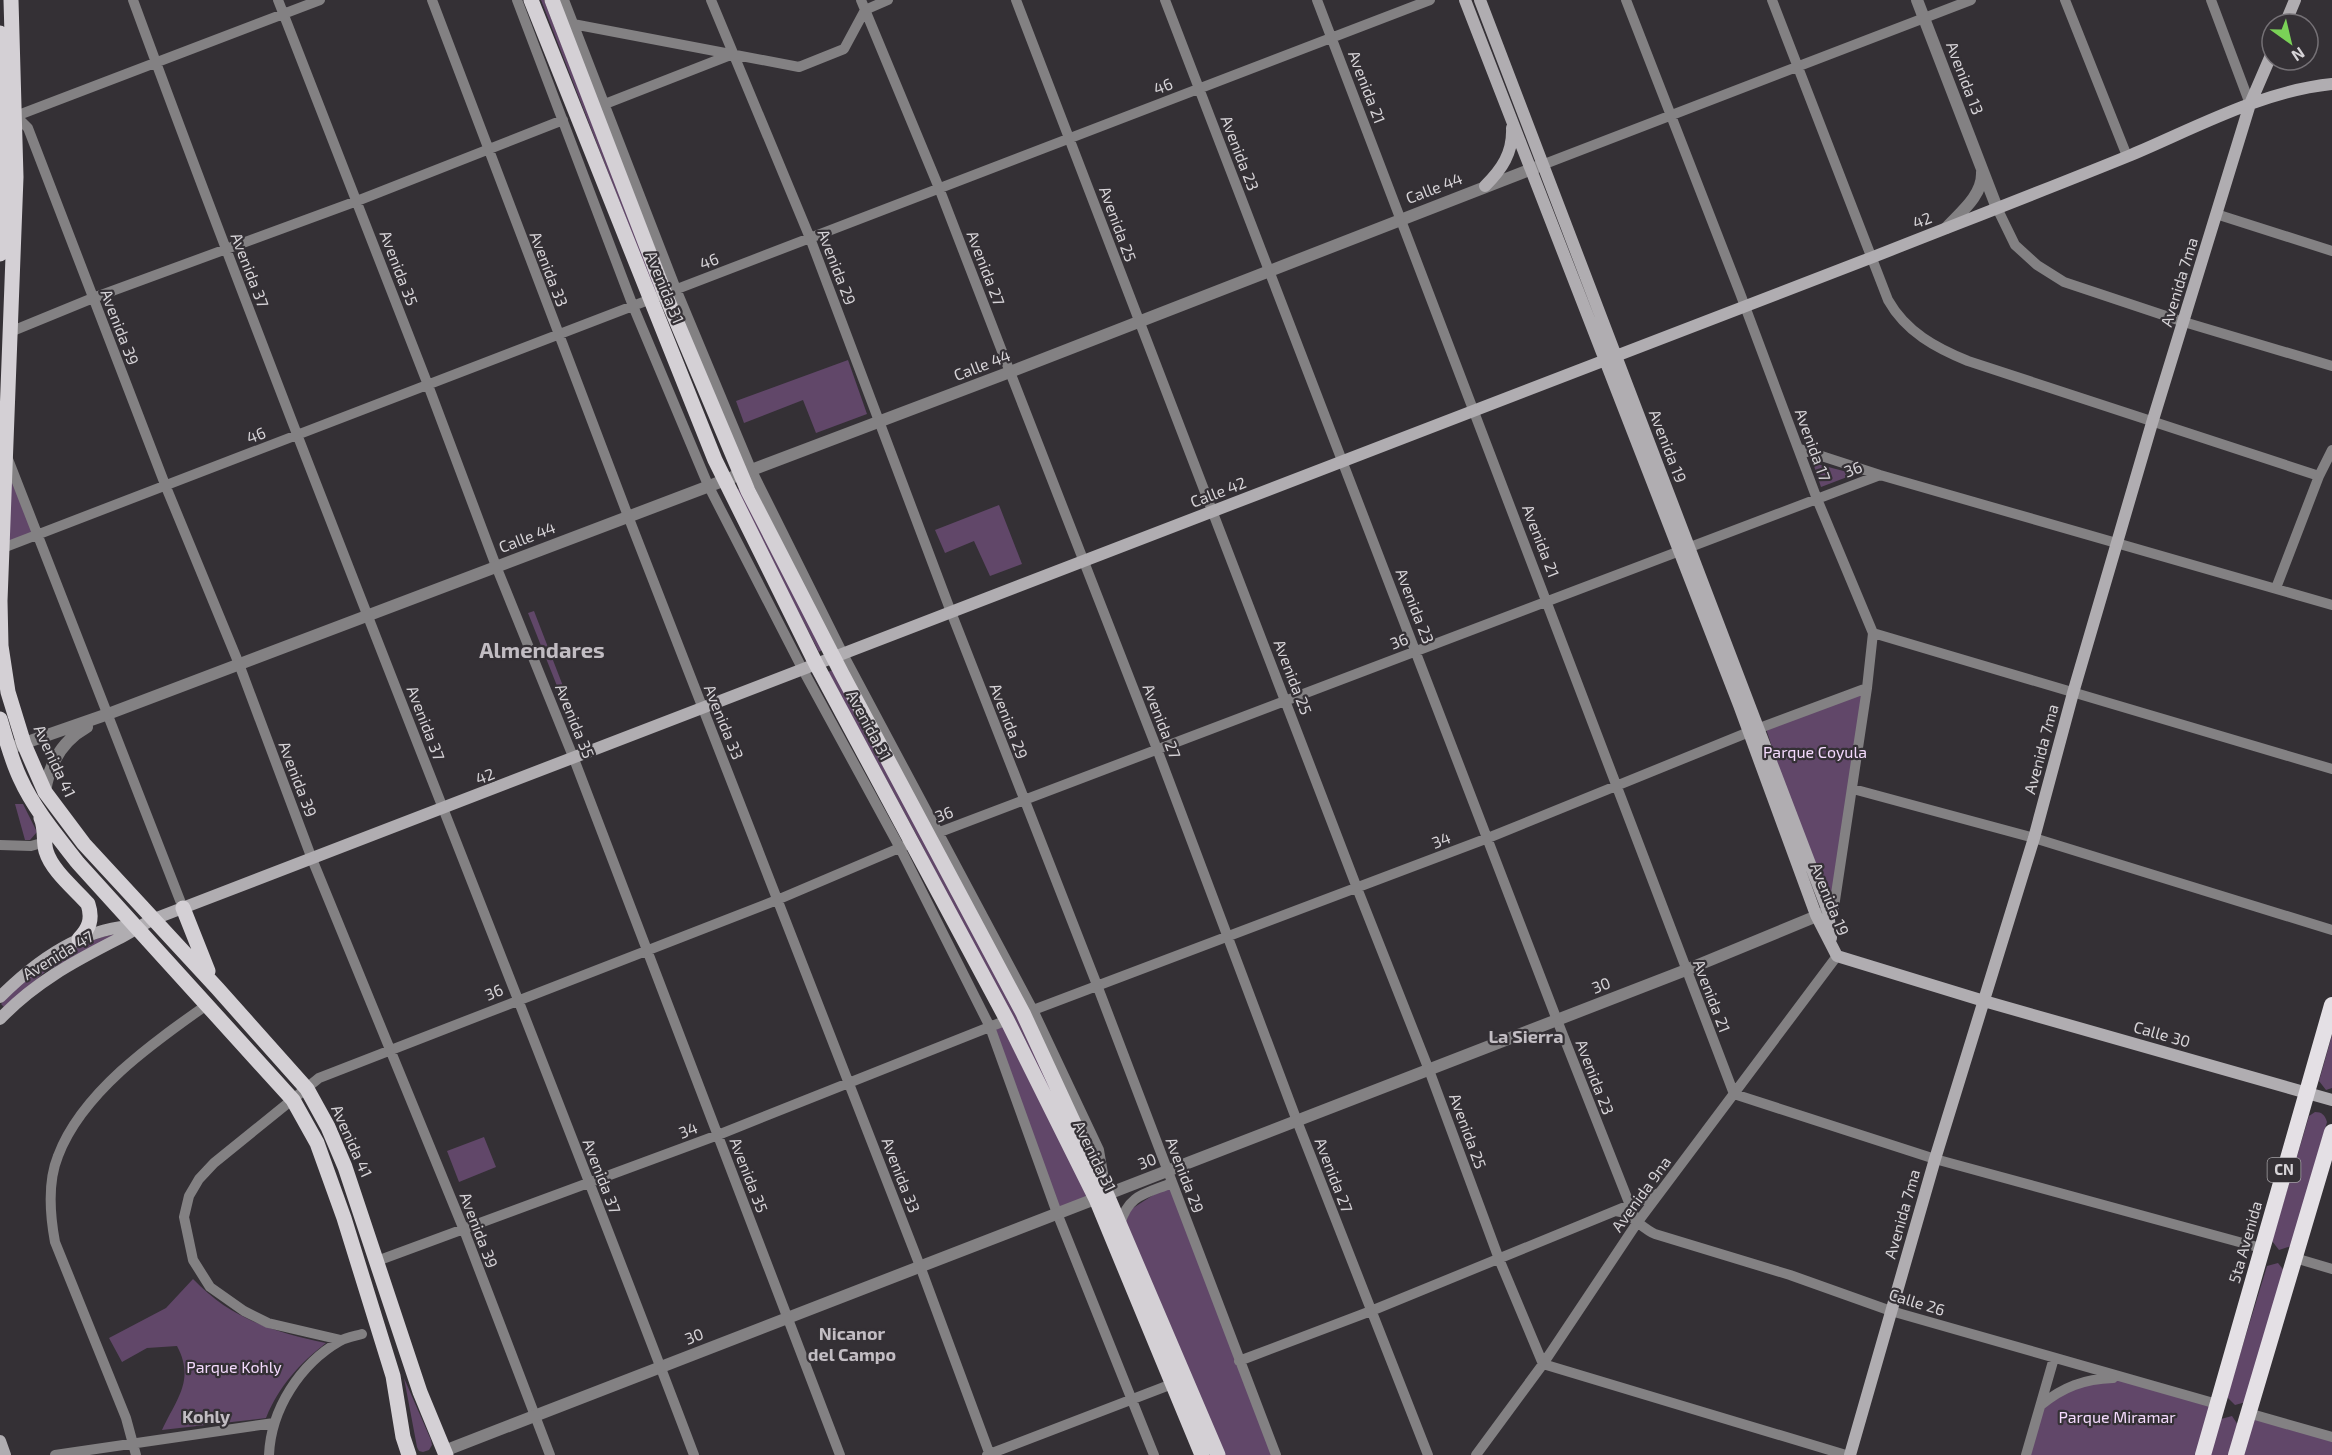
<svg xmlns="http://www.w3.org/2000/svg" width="2332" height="1455" font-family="'Exo 2',sans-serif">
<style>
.green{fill:#614769}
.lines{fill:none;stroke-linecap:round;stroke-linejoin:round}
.minor{stroke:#838183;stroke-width:10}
.tertiary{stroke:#838183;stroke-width:12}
.secondary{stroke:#b0adb1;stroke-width:12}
.primary{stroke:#d4d0d5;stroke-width:15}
.trunk{stroke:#e4e0e5;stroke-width:16}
.labels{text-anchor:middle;stroke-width:4.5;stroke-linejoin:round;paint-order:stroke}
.shield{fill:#343035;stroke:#a5a2a6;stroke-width:1.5}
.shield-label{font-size:15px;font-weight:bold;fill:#d6d3d7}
.street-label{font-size:16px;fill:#d6d3d7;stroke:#343035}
.park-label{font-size:16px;fill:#f4dafd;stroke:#343035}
.neighbourhood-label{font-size:18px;font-weight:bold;fill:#c2bdc3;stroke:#343035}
.district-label{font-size:22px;font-weight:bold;fill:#c2bdc3;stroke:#343035}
</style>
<rect width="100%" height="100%" fill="#343035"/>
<!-- green -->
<path class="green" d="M541,0H544L658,292L655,293Z
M848,360L867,414L816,433L803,400L744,423L736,401Z
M6,453L36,536L3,548Z
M1813,463L1855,474L1821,487Z
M739,489L822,650L819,652L736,490Z
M999,505L1022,564L990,576L974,541L945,553L935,530Z
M534,611L568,699L563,701L528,613Z
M833,670L1017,1016L1100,1191L917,836L828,672Z
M1862,694L1833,892L1828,893L1798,824L1766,729Z
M15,804H23L37,832L30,840H25Z
M119,933L45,972L4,1007L1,1004C32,970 73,942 119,933Z
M1007,1020L1096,1199L1057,1213L991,1030Z
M2332,1035V1088L2326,1090L2319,1081Z
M2315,1112C2322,1112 2325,1115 2327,1122L2291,1246L2279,1250L2272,1241L2309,1116Z
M484,1137L496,1167L459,1182L447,1151Z
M1172,1183L1276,1455H1218L1120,1224L1133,1208Z
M2278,1263L2286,1273L2246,1402L2235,1405L2227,1397L2267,1266Z
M193,1279C231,1319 274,1332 326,1343C299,1364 279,1386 266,1418L162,1430C177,1398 195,1380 177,1346L147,1348L122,1362L109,1338L166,1308Z
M2122,1377L2217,1404L2203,1455H2026L2041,1405L2057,1392Z
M404,1378L431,1440L432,1445L429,1450L423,1452L419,1451L417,1447Z
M2248,1413L2332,1437V1455H2236Z
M2232,1416L2238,1425L2229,1455H2210L2221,1419Z"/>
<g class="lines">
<!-- minor -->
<path class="minor" d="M133,0C312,488 510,969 694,1455
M278,0L428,385L496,566L574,759L840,1455
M320,0L16,116L28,128L166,487L239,664L312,859L464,1230L550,1455
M432,0L628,516L920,1266L990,1455
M517,0L633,306L708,485L803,670L900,848L990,1027L1057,1213L1154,1455
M564,0L676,289L751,469L843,654L1033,1010L1099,1150L1104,1179
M711,0L810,238L951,612L1097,985L1276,1455
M861,0L939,188L1010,372L1157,749L1297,1121L1428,1455
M1016,0L1357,888L1429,1070L1499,1259L1543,1364L1846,1455
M1165,0L1557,1020L1637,1223
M1317,0L1734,1094L1935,1159L2261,1248
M1626,0L1740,293L1817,499L1873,633L1867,688L1834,907L1828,911
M1772,0L1888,300C1906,332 1936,348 1968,361L2319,476
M2065,0L2127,156
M2211,0L2250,104
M573,24L799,67L844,49L865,10L888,0
M605,104L733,54
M1542,165L1971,0
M1997,208L2015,245L2037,265L2064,282L2184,322L2332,366
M2216,214L2332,251
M10,332L93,298L357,201L563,120
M1800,449L1880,475L2332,605
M8,459L183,908
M0,549L1430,0
M2276,588L2319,476L2332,450
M1873,633L2332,769
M1853,789L2034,838L2332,930
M932,835L1880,475
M0,845L31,846L45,842
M1028,1012L1488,838L1749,732L1867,688
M1615,1211C1630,1212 1641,1228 1655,1234L1790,1275L1891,1311L2217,1404
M1120,1224C1129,1194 1145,1194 1172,1183
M2295,1258L2332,1269
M377,1261L718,1135L1007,1020
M341,1340L268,1323L244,1311L210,1287L193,1260L184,1217L189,1196L199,1179L214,1163L319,1078L777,900L904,846
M1239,1361L1371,1311L1659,1193
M2041,1405C2063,1387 2084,1379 2113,1378
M2248,1413L2332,1437
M55,1455L274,1423
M136,1455L126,1418L55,1242C50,1215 47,1183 58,1156C82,1092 154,1042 208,1004
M269,1455C271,1409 300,1364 340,1341C346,1337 355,1336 362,1334
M987,1455L1172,1384
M1476,1455L1543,1364L1637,1223L1837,956
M2026,1455L2054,1358"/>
<!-- tertiary -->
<path class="tertiary" d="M1917,0L1997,208
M1946,228C1961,212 1983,195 1982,172
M16,746L108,714L1010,372L1542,165
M45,792C49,764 62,741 87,727
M444,1451L1686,970L1824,913"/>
<!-- secondary -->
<path class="secondary" d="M1465,0L1739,705L1816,915L1837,956
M1480,0L1828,911L1831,938
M2285,24L2295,0
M1485,186C1502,169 1513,153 1512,128
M1837,956L1984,1001L2332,1100
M0,997C37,960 83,927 136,926
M0,1019C34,983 73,962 118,939C130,933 141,925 154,919L1873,257C1959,223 2045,190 2131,155C2195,128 2262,91 2332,84
M0,1441L5,1455
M1850,1455L1935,1159L2034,838L2073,693L2152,423L2250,104L2272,53"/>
<!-- primary -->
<path class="primary" d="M11,0L16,177L0,601L1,646L8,692L24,744L45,792L84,844L218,989L307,1089L328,1127L345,1167L420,1392L446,1455
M531,0L715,460L816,664L1007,1020L1096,1199L1202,1455
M552,0L665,294L748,491L842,674L1023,1013L1107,1195L1218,1455
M0,33L4,120L0,254
M0,719C6,739 11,759 20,778C34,809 57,836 78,863L293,1100L317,1143L344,1218L393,1376L403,1437L409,1455
M41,818C46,829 43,840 46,851C52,871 75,889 88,904C93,919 89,929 79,939
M183,908L208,971"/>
<!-- trunk -->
<path class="trunk" d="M2203,1455L2332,1005
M2236,1455L2332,1132"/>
</g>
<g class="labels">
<!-- shield labels -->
<rect class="shield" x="2267.5" y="1158" width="33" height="24" rx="4.5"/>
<g class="shield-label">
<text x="2284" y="1175">CN</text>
</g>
<!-- street labels -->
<g class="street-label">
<text transform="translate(1965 78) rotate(69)" y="6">Avenida 13</text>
<text transform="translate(1163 86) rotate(-21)" y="6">46</text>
<text transform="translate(1367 87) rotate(69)" y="6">Avenida 21</text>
<text transform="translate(1240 153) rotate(69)" y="6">Avenida 23</text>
<text transform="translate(1434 188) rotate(-21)" y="6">Calle 44</text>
<text transform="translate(1922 220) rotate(-22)" y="6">42</text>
<text transform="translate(1118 224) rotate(70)" y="6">Avenida 25</text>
<text transform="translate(709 261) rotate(-21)" y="6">46</text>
<text transform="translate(837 267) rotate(69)" y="6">Avenida 29</text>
<text transform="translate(399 268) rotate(69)" y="6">Avenida 35</text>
<text transform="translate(986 268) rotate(69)" y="6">Avenida 27</text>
<text transform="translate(549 269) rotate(69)" y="6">Avenida 33</text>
<text transform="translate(250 270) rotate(69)" y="6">Avenida 37</text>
<text transform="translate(2179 282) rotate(-73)" y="6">Avenida 7ma</text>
<text transform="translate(665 287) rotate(68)" y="6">Avenida 31</text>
<text transform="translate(120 327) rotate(69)" y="6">Avenida 39</text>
<text transform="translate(982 365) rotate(-21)" y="6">Calle 44</text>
<text transform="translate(256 435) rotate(-21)" y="6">46</text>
<text transform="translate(1813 445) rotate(70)" y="6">Avenida 17</text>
<text transform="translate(1668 446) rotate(69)" y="6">Avenida 19</text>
<text transform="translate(1853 469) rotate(-21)" y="6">36</text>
<text transform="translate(1218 492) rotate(-21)" y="6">Calle 42</text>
<text transform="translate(527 537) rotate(-21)" y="6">Calle 44</text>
<text transform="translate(1541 541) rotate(69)" y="6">Avenida 21</text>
<text transform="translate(1415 606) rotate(69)" y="6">Avenida 23</text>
<text transform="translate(1399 641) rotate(-21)" y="6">36</text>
<text transform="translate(1293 677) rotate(69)" y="6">Avenida 25</text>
<text transform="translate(575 721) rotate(68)" y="6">Avenida 35</text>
<text transform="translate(1009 721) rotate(69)" y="6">Avenida 29</text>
<text transform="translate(1162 721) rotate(69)" y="6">Avenida 27</text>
<text transform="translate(724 722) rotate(68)" y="6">Avenida 33</text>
<text transform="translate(426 723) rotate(69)" y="6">Avenida 37</text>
<text transform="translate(869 725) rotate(62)" y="6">Avenida 31</text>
<text transform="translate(2041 749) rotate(-75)" y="6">Avenida 7ma</text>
<text transform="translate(55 761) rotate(65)" y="6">Avenida 41</text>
<text transform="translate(485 776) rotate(-21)" y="6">42</text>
<text transform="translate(298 779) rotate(69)" y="6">Avenida 39</text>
<text transform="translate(944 814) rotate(-21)" y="6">36</text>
<text transform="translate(1441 840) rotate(-21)" y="6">34</text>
<text transform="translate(1830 899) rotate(68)" y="6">Avenida 19</text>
<text transform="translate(58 955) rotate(-31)" y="6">Avenida 47</text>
<text transform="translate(1601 985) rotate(-21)" y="6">30</text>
<text transform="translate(494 992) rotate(-22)" y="6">36</text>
<text transform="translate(1712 996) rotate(69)" y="6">Avenida 21</text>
<text transform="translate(2162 1034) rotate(16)" y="6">Calle 30</text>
<text transform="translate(1595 1077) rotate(69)" y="6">Avenida 23</text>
<text transform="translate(688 1130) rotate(-21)" y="6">34</text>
<text transform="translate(1468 1131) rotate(70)" y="6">Avenida 25</text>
<text transform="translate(352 1141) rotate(66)" y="6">Avenida 41</text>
<text transform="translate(1095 1156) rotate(64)" y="6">Avenida 31</text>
<text transform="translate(1147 1161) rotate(-21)" y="6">30</text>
<text transform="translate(749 1175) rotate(69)" y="6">Avenida 35</text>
<text transform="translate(901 1175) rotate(69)" y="6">Avenida 33</text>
<text transform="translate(1185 1175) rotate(69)" y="6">Avenida 29</text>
<text transform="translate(1334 1175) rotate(69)" y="6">Avenida 27</text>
<text transform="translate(602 1176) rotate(69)" y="6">Avenida 37</text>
<text transform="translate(1641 1194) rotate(-54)" y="6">Avenida 9na</text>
<text transform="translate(1902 1214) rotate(-74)" y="6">Avenida 7ma</text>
<text transform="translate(479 1230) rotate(69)" y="6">Avenida 39</text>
<text transform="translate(2245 1242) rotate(-74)" y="6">5ta Avenida</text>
<text transform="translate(1917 1302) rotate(17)" y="6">Calle 26</text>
<text transform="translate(694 1336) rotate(-21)" y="6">30</text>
</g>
<!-- park labels -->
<g class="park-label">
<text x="1815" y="758">Parque Coyula</text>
<text x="234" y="1373">Parque Kohly</text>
<text x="2117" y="1423">Parque Miramar</text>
</g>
<!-- neighbourhood labels -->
<g class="neighbourhood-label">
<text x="1526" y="1043">La Sierra</text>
<text x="852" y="1340">Nicanor<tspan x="852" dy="21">del Campo</tspan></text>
<text x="206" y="1423">Kohly</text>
</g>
<!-- district labels -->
<g class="district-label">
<text x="542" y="658">Almendares</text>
</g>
</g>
<!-- north arrow -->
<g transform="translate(2290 42) rotate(146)"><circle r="28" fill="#343035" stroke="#757176" stroke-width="1.5"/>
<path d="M0-4.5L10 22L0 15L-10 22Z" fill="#7ad157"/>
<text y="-9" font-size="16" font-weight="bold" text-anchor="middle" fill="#d6d3d7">N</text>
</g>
</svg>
